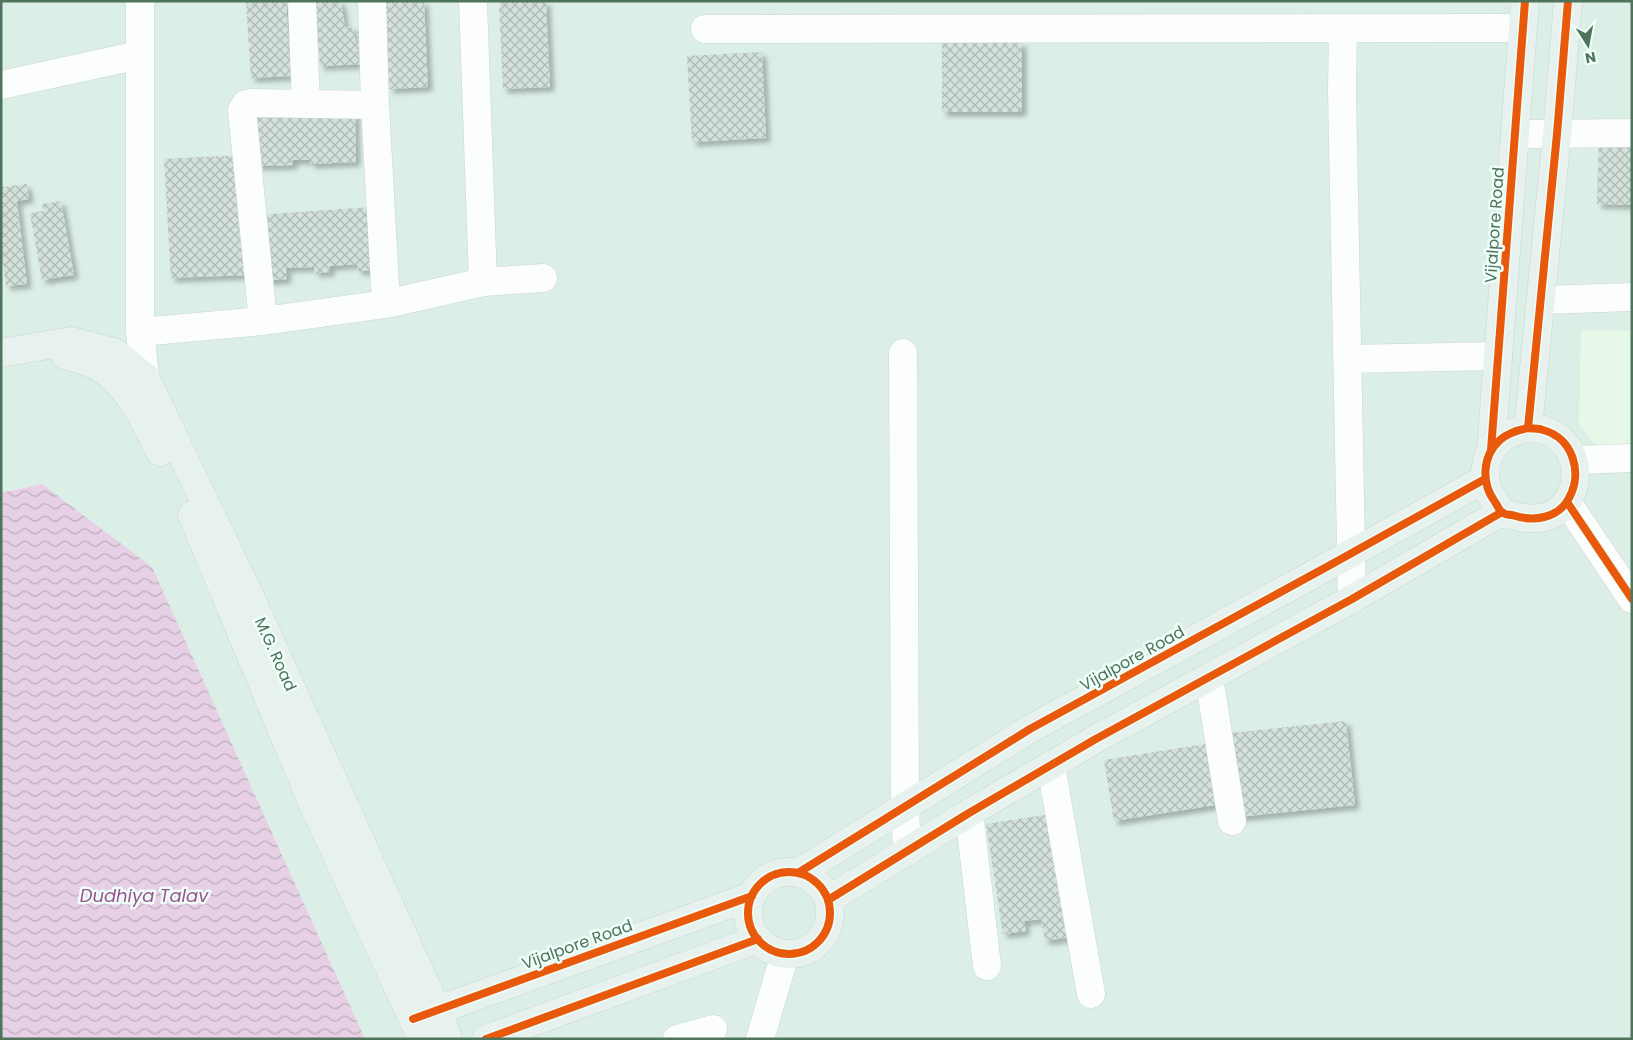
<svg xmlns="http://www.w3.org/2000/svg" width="1633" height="1040" font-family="Poppins,sans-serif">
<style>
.residential{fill:#dcefe7}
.medical{fill:#e7f8e8}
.water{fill:url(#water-waves)}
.building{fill:url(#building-cross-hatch);filter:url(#shadow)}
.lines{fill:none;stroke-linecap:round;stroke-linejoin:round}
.minor-casing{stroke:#cad5d0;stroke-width:29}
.major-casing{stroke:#c8d5ce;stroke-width:29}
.minor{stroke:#fcfefd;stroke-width:28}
.major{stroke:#e7f2ee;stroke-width:28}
.cycleway-casing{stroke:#f0fef9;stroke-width:11}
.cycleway{stroke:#e8590c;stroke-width:8}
.labels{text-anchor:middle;stroke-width:5;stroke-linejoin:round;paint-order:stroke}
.street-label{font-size:16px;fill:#4f745c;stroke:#f0fef9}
.water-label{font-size:18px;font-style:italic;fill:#9a548e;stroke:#f0fef9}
</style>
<defs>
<pattern id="water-waves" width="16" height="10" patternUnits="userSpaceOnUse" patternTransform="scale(1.25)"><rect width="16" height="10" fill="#e7d0e5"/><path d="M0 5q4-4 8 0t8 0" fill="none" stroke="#beadbd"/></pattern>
<pattern id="building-cross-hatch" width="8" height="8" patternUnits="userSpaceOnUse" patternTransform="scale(1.25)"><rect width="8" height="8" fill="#d3e1da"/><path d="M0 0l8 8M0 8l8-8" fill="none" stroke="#aebbb4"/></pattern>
<filter id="shadow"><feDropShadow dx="4.5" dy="4.5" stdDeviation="2.5" flood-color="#0004"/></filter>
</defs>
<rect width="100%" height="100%" fill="#eef7f4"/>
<!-- residential -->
<path class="residential" d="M1,1H1632V1039H1Z"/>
<!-- medical -->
<path class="medical" d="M1581,331H1632V467H1615L1579,425Z"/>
<!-- water -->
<path class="water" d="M42,484L152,567L365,1039H1V493Z"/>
<!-- building -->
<path class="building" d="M246,1H286L291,76L251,78Z
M315,1H341L345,27L351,26L357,45V31L364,29V64L320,66Z
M385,1H424L428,87L389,89Z
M499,1H546L550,87L503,89Z
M1022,42V112H942V43Z
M762,52L766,138L692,142L687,56Z
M355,112L356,162L311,164L310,160H293V165L257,166L256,114Z
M1599,134L1632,135V205L1597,204Z
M241,155L247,275L171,278L164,159Z
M27,184L29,199L17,201L27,284L6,286L1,246V187Z
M61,201L74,275L42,280L30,213L43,211L42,204Z
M371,207L376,270L358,271L357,264L330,266V272L315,273L314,267L286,268L287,279L262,281L257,215Z
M1346,721L1355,805L1239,817L1230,733Z
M1212,743L1222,804L1114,821L1104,760Z
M1051,814L1071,937L1045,941L1041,919L1024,921L1026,931L1003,934L986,824Z"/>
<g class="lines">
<!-- minor casing -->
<g class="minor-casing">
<path id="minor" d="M140,1V332L145,377
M302,1L306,104
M372,1L375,105L386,304
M473,1L483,282
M1343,28L1342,91L1352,599
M705,29L1522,28
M1,85L139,55
M1515,134L1632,133
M1541,300L1632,297
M263,321L242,110L246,104L251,103L375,105
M140,332L263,321L386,304L483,282L543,278
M903,353L905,807L907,851
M1347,359L1498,356
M1574,460L1632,458
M1567,502L1632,599
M1209,677L1232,821
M1051,766L1091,994
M969,813L987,966
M677,1039L713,1029
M760,1039L785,954"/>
</g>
<!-- major casing -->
<g class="major-casing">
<path id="major" d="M1,353L71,341L114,352L145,377L247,590L437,1010L448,1039
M65,355C75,358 86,361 95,365C128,383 144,420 160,452
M1528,428L1557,134L1568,1
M1528,428C1533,429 1539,428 1543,430C1573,438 1583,473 1569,498C1558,519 1533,522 1512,515C1509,515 1504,514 1501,512C1499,509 1497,505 1495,502C1481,483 1482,456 1500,440C1508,433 1518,430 1528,428Z
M1491,450L1525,1
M192,515L312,802L422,1039
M748 913a41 41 0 1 1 82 0a41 41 0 1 1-82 0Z
M798,873L1030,729L1332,564L1485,479
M828,900L969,813L1094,740L1352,599L1502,512
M419,1017L752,896
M486,1039L758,939"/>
</g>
<!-- minor -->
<use href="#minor" class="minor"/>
<!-- major -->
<use href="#major" class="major"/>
<!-- cycleway casing -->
<g class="cycleway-casing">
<path id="cycleway" d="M1528,428L1557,134L1568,1
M1528,428C1533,429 1539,428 1543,430C1573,438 1583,473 1569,498C1558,519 1533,522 1512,515C1509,515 1504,514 1501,512C1499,509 1497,505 1495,502C1481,483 1482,456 1500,440C1508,433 1518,430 1528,428Z
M1491,450L1525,1
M1567,502L1632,599
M748 913a41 41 0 1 1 82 0a41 41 0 1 1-82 0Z
M798,873L1030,729L1332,564L1485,479
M828,900L969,813L1094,740L1352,599L1502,512
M413,1019L752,896
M486,1039L758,939"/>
</g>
<!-- cycleway -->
<use href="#cycleway" class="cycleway"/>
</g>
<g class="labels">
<!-- street labels -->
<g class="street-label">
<text transform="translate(1494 225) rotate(-86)" y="6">Vijalpore Road</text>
<text transform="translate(276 654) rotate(66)" y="6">M.G. Road</text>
<text transform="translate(1132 658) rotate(-29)" y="6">Vijalpore Road</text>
<text transform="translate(577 944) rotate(-20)" y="6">Vijalpore Road</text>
</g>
<!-- water labels -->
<g class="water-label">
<text x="144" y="902">Dudhiya Talav</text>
</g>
</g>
<!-- border -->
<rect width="1633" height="1040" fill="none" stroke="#4f745c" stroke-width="5"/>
<!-- north arrow -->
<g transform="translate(1588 45) rotate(169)" stroke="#f0fef9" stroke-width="4" paint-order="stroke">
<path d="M0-4L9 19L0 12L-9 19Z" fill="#4f745c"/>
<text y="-8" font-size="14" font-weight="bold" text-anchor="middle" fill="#4f745c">N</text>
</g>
</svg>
